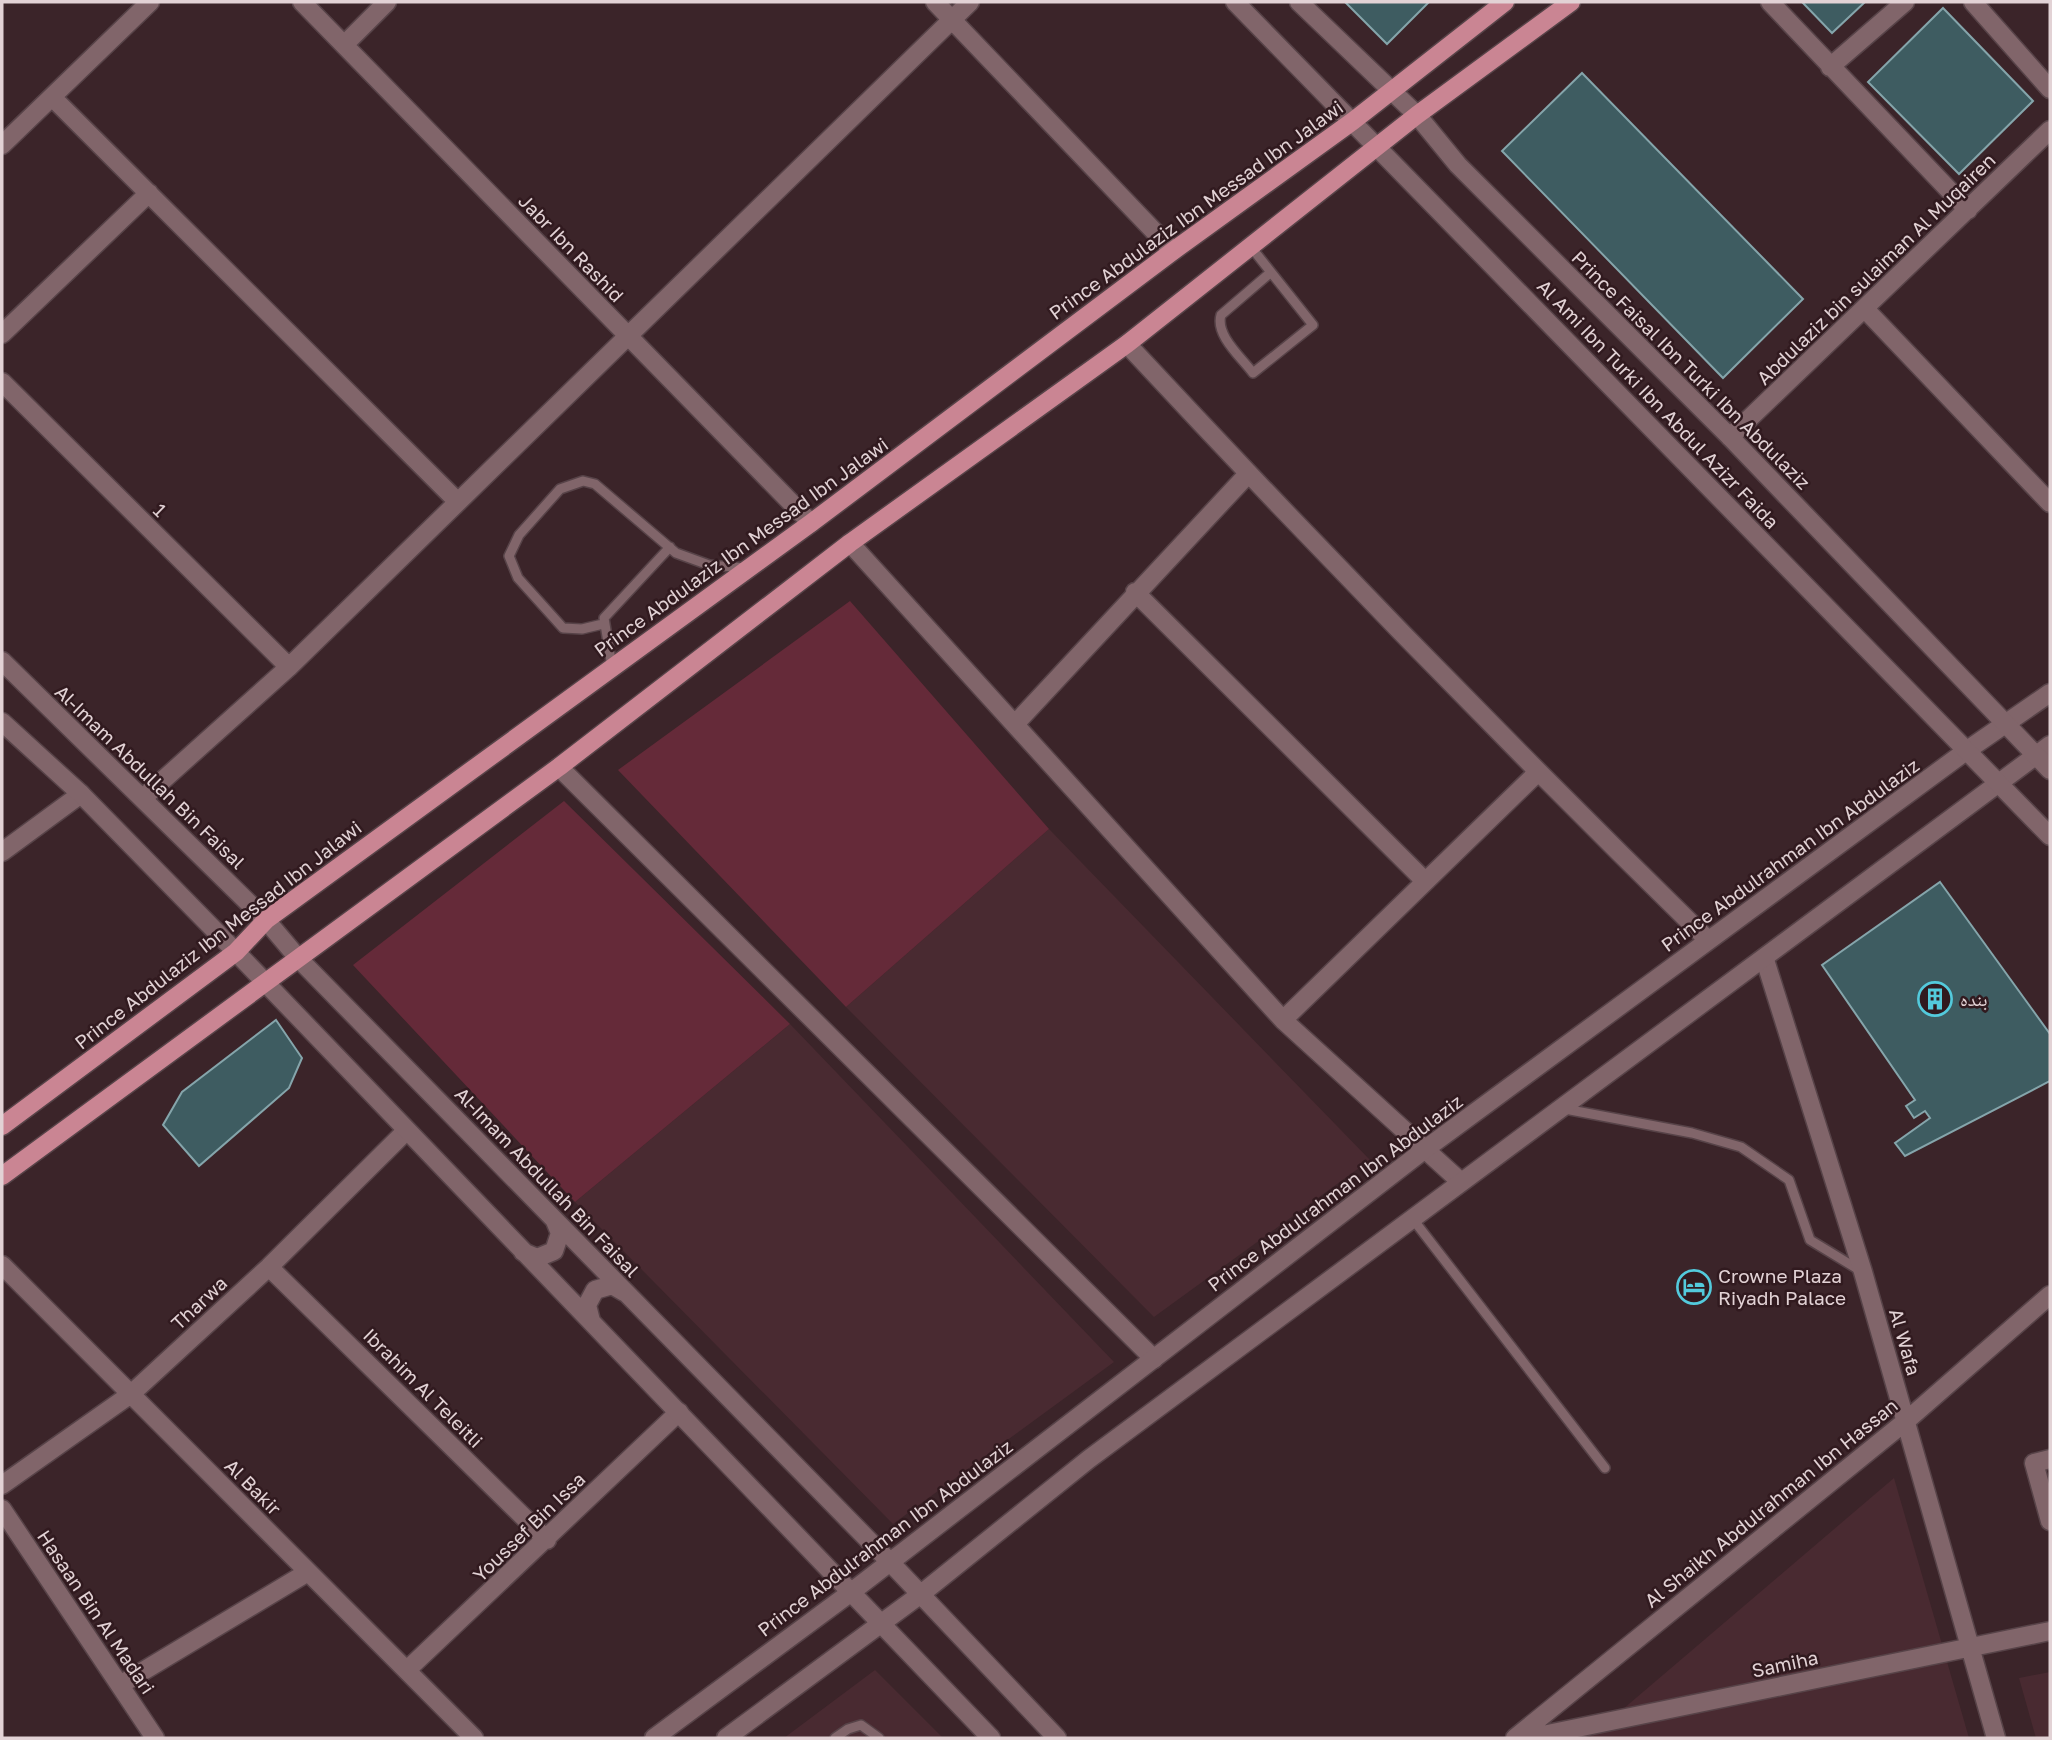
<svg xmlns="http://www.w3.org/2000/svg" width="2052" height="1740" font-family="'Golos Text','Noto Naskh Arabic',sans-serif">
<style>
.built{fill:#492a31}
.green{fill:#652a39}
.building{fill:#3e5c61;stroke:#85a5ab;stroke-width:2}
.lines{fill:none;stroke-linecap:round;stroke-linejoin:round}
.service-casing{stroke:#574348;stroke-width:12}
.minor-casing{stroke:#574348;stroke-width:21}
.tertiary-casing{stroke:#574348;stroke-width:21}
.secondary-casing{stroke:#574348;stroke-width:21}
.primary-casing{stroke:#574348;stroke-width:21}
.service{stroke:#81656a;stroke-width:9}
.minor{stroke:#81656a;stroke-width:18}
.tertiary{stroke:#81656a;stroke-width:18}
.secondary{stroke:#81656a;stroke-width:18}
.primary{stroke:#ca8593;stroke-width:18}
.labels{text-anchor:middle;stroke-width:5;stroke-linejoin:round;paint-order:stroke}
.street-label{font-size:19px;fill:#e2d2d5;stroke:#311a1f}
.poi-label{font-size:19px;fill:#e2d2d5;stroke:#311a1f;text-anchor:start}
</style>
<rect width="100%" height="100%" fill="#3b2429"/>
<!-- built -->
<path class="built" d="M1049,829L1370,1160L1154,1317L846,1007Z
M790,1024L1114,1362L893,1524L575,1202Z
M1894,1478L1969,1738H1589Z
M875,1670L943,1738H784Z
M2050,1672V1738H2036L2019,1678Z"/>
<!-- green -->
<path class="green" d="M850,601L1049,829L846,1007L618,770Z
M564,801L790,1024L575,1202L353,965Z"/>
<!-- building -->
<path class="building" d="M1345,2H1429L1387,44Z
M1802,2H1865L1832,33Z
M1943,8L2033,101L1959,174L1868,82Z
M1582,73L1803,299L1723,378L1502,151Z
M1940,882L2050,1034V1081L1905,1156L1895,1143L1930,1118L1925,1111L1914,1118L1906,1106L1915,1100L1822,965Z
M276,1020L302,1058L289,1088L199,1166L163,1125L182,1092Z"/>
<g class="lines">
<!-- service casing -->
<g class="service-casing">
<path id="service" d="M1251,247L1313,325L1253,373C1241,357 1215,335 1221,315L1270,273
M603,624L582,629L563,628L518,578L509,556L519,535L560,489L583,481L595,484L676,553L709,565L746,568
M612,667L604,618L670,547
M1565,1109L1692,1133L1741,1147L1789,1180L1810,1240L1861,1271
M1412,1218L1605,1468
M835,1738L848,1729L861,1725L879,1738"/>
</g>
<!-- minor casing -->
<g class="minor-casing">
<path id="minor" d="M302,2L811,523
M935,2L1173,251
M1770,2L1968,210
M1973,2L2050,89
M344,45L387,2
M1830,67L1905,2
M52,97L458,502
M2,145L150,2
M1865,309L2050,503
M2,334L149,193
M1127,344C1316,547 1510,746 1708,940
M2,382L289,667
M1730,437L2050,130
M850,543L1283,1020L1461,1182
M1135,592L1424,880
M1016,723L1248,474
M559,767L1154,1359
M143,798L289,667L970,2
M2,852L81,794
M1765,960L1863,1272L1996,1738
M1283,1020L1537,773
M2,1265L474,1738
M269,1267L547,1540
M2050,1459L2034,1463L2050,1521
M2,1485L131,1394L269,1267L406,1131
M2,1509L155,1738
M407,1670L679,1412
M120,1685L308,1572
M1515,1738L1906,1421L2050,1295
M1528,1738L2050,1631"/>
</g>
<!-- tertiary casing -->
<g class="tertiary-casing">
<path id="tertiary" d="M2,661L266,920L298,958L889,1561L1057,1738
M2,722L81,794L236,952L991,1738
M523,1252L537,1258L554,1251L560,1233L555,1221
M591,1321L587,1305L595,1290L612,1285L624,1292
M654,1738L850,1593L1424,1150L1966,751L2050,693
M726,1738L921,1594L1089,1459L2050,745"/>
</g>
<!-- secondary casing -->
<g class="secondary-casing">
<path id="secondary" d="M1235,2L2050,836
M1299,2L1417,115L1458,165L1730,437L2050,770"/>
</g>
<!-- primary casing -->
<g class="primary-casing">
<path id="primary" d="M2,1126L236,952L266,920L811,523L1173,251L1353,121L1505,2
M2,1176L559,767L850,543L1127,344L1417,115L1571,2"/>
</g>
<!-- service -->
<use href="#service" class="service"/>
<!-- minor -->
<use href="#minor" class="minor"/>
<!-- tertiary -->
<use href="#tertiary" class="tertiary"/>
<!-- secondary -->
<use href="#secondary" class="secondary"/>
<!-- primary -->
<use href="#primary" class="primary"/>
</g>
<!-- icons -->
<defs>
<g id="building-ring" transform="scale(1.75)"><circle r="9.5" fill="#311a1f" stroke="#53cadc" stroke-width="1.5"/><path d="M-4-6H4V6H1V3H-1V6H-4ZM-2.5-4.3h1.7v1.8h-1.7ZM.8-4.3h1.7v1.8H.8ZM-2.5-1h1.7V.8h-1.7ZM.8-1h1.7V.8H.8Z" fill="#53cadc"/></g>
<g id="hotel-ring" transform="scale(1.75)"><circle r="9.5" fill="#311a1f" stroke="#53cadc" stroke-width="1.5"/><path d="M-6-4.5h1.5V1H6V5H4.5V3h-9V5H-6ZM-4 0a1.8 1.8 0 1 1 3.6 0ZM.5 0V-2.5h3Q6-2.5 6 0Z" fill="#53cadc"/></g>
</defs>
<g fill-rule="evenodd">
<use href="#building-ring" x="1935" y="999"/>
<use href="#hotel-ring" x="1694" y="1287"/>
</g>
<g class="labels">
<!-- street labels -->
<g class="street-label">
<text transform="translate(1196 210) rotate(-36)" y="7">Prince Abdulaziz Ibn Messad Ibn Jalawi</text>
<text transform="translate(571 248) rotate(46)" y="7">Jabr Ibn Rashid</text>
<text transform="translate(1876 269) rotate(-44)" y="7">Abdulaziz bin sulaiman Al Muqairen</text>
<text transform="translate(1691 370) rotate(45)" y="7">Prince Faisal Ibn Turki Ibn Abdulaziz</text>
<text transform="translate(1658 404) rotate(46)" y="7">Al Ami Ibn Turki Ibn Abdul Azizr Faida</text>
<text transform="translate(160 510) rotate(45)" y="7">1</text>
<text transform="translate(741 547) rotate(-36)" y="7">Prince Abdulaziz Ibn Messad Ibn Jalawi</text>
<text transform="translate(150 777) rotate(44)" y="7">Al-Imam Abdullah Bin Faisal</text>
<text transform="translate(1790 855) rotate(-36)" y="7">Prince Abdulrahman Ibn Abdulaziz</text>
<text transform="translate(218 935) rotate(-38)" y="7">Prince Abdulaziz Ibn Messad Ibn Jalawi</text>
<text transform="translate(547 1182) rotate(46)" y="7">Al-Imam Abdullah Bin Faisal</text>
<text transform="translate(1335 1193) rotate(-37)" y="7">Prince Abdulrahman Ibn Abdulaziz</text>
<text transform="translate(199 1303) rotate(-43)" y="7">Tharwa</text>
<text transform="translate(1905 1342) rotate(74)" y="7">Al Wafa</text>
<text transform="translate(423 1388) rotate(45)" y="7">Ibrahim Al Teleitli</text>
<text transform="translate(253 1487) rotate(45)" y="7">Al Bakir</text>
<text transform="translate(1771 1503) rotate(-39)" y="7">Al Shaikh Abdulrahman Ibn Hassan</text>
<text transform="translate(529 1527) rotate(-44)" y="7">Youssef Bin Issa</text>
<text transform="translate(885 1538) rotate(-37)" y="7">Prince Abdulrahman Ibn Abdulaziz</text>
<text transform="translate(96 1612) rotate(56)" y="7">Hasaan Bin Al Madari</text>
<text transform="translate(1785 1664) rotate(-12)" y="7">Samiha</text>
</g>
<!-- poi labels -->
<g class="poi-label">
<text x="1960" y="1006">بنده</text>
<text x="1718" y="1283">Crowne Plaza<tspan x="1718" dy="22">Riyadh Palace</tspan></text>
</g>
</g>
<!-- border -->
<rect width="2052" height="1740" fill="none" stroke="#e2d2d5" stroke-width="7"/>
</svg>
